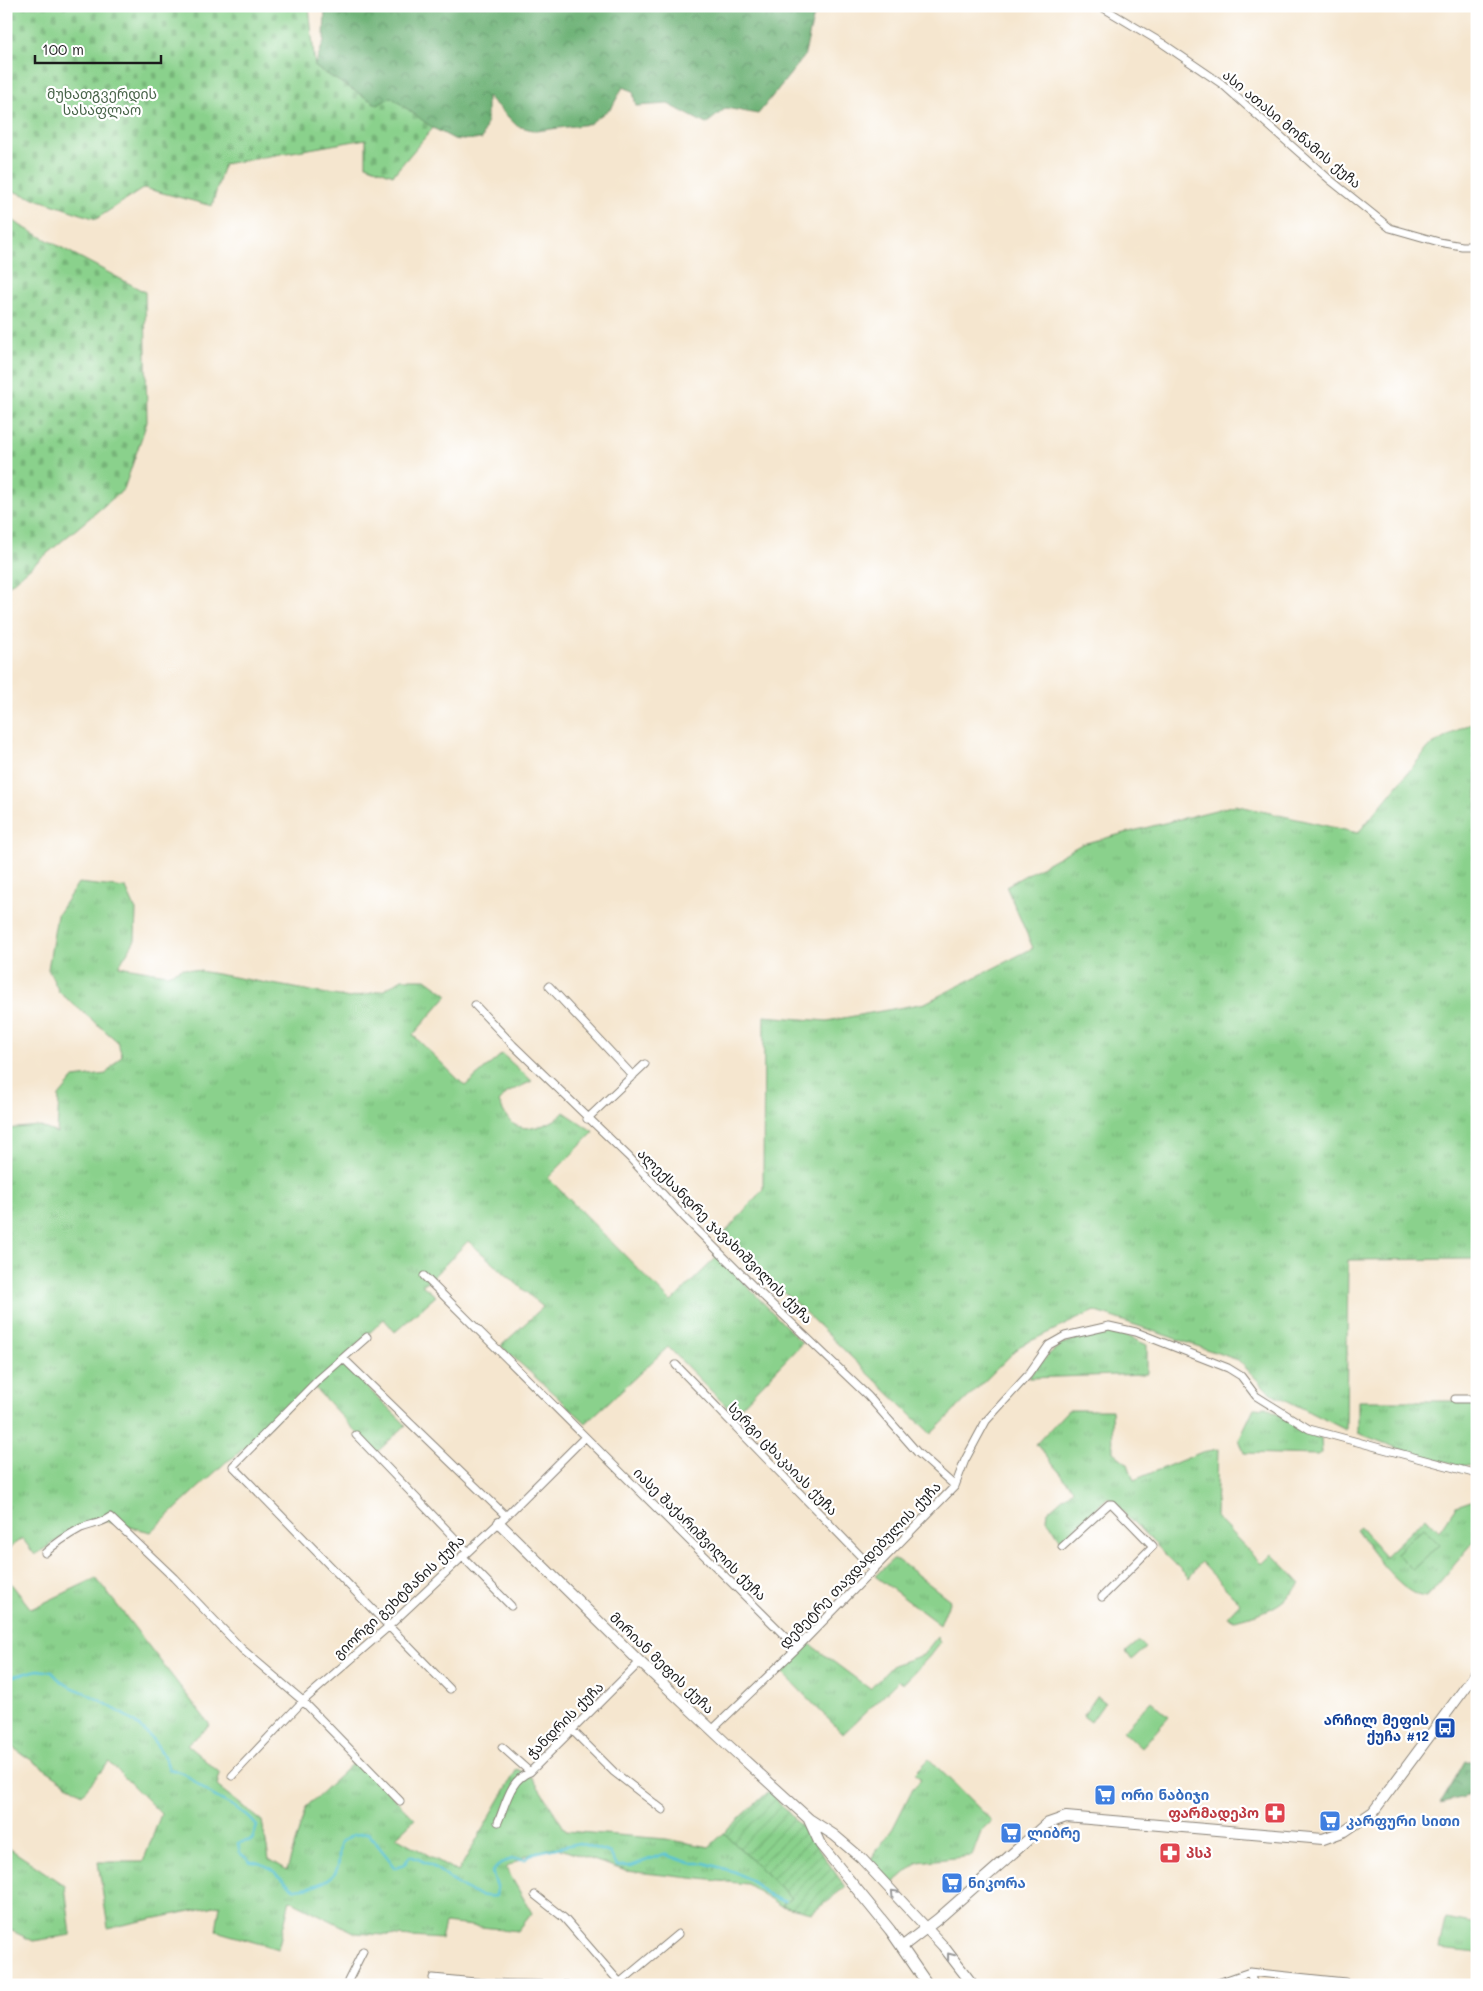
<svg xmlns="http://www.w3.org/2000/svg" width="1483" height="1991" font-family="Mali,'Noto Sans Georgian',sans-serif">
<style>
.grass{fill:url(#grass-tufts);stroke:#537654}
.forest{fill:url(#forest-crowns);stroke:#46684a}
.cemetery{fill:url(#cemetery-stones);stroke:#537654}
.garden{fill:url(#garden-furrows);stroke:#537654}
.pitch{fill:#8ad18c;stroke:#537654}
.lines{fill:none;stroke-linecap:round;stroke-linejoin:round}
.stream{stroke:#59c3d4;stroke-width:2.5}
.street-casing{stroke:#888176;stroke-width:9}
.secondary-casing{stroke:#888176;stroke-width:12}
.street{stroke:#fff;stroke-width:7}
.secondary{stroke:#fff;stroke-width:10}
.oneway{stroke:#999}
.labels{text-anchor:middle;stroke-width:4.5;stroke-linejoin:round;paint-order:stroke}
.park-label{font-size:14px;fill:#486449;stroke:#fff}
.street-label{font-size:14px;fill:#1c1c1c;stroke:#fff}
.transit-label{font-size:14px;font-weight:bold;fill:#164399;stroke:#fff;text-anchor:end}
.shop-label{font-size:14px;font-weight:bold;fill:#366cbe;stroke:#fff;text-anchor:start}
.health-label{font-size:14px;font-weight:bold;fill:#be3a42;stroke:#fff;text-anchor:end}
</style>
<defs>
<pattern id="grass-tufts" width="24" height="20" patternUnits="userSpaceOnUse" patternTransform="scale(1.25)"><rect width="24" height="20" fill="#8ad18c"/><path d="M3 7l-1-3M5 7V3M7 7l1-3M15 17l-1-3M17 17v-4M19 17l1-3" fill="none" stroke="#76b378"/></pattern>
<pattern id="forest-crowns" width="20" height="18" patternUnits="userSpaceOnUse" patternTransform="scale(1.25)"><rect width="20" height="18" fill="#6fb378"/><path d="M2 6a3 3 0 1 1 6 0M12 15a3 3 0 1 1 6 0" fill="none" stroke="#5a9162"/></pattern>
<pattern id="cemetery-stones" width="16" height="16" patternUnits="userSpaceOnUse" patternTransform="scale(1.25)"><rect width="16" height="16" fill="#8ad18c"/><path d="M2 7V4a2 2 0 0 1 4 0v3zM10 15v-3a2 2 0 0 1 4 0v3z" fill="#76b378"/></pattern>
<pattern id="garden-furrows" width="10" height="10" patternUnits="userSpaceOnUse" patternTransform="scale(1.25)"><rect width="10" height="10" fill="#8ad18c"/><path d="M-1 1l2-2M0 10L10 0M9 11l2-2" fill="none" stroke="#76b378"/></pattern>
</defs>
<rect width="100%" height="100%" fill="#fff"/>
<filter id="ink" filterUnits="userSpaceOnUse"><feTurbulence type="fractalNoise" baseFrequency=".02" numOctaves="2"/><feDisplacementMap in="SourceGraphic" scale="10" xChannelSelector="R" yChannelSelector="G"/><feConvolveMatrix kernelMatrix="1 2 1 2 8 2 1 2 1" color-interpolation-filters="sRGB"/></filter>
<filter id="wash" filterUnits="userSpaceOnUse"><feTurbulence type="fractalNoise" baseFrequency=".0096" numOctaves="4" result="noise"/><feDisplacementMap in="SourceGraphic" scale="20" xChannelSelector="R" yChannelSelector="G"/><feGaussianBlur stdDeviation="1.12" result="paint"/><feColorMatrix in="noise" values="0 0 0 0 0 0 0 0 0 0 0 0 0 0 0 0 0 1.4 0 .05"/><feComposite in="paint" operator="in"/></filter>
<g filter="url(#wash)">
<rect width="100%" height="100%" fill="#f5e6cf"/>
<!-- grass -->
<path class="grass" d="M1477,722V1259L1348,1260L1346,1430L1268,1391L1238,1360L1094,1311L1020,1346L931,1434L786,1294L722,1236L763,1189L764,1016L827,1021L925,1003L1033,948L1006,886L1082,844L1235,805L1358,833L1429,747L1463,727Z
M78,883L126,888L136,910L135,940L119,966L167,974L183,968L350,998L384,990L402,979H426L448,995L413,1035L465,1086L502,1054L532,1081L507,1093L499,1102C502,1108 506,1118 511,1122C524,1135 555,1124 564,1112L594,1132L548,1178L671,1302L718,1256L802,1343L734,1414L668,1347L586,1423L501,1346L543,1307L468,1241L431,1279L422,1285L436,1296L395,1332L384,1319L340,1361L406,1425L376,1453L313,1386L234,1457L226,1462L151,1532L97,1519L76,1528L35,1555L22,1538L6,1551V1129L38,1126L57,1133L59,1096L74,1078L106,1074L122,1055L117,1041L59,992L48,969L57,915Z
M1116,1331L1147,1345V1374L1028,1378C1058,1339 1069,1339 1116,1331Z
M1358,1401H1477V1466C1441,1467 1392,1446 1358,1433Z
M1266,1407L1321,1439L1322,1453L1317,1455L1244,1453L1239,1439L1254,1408Z
M1068,1410H1112L1113,1452L1128,1464L1134,1480L1202,1452L1218,1449L1216,1517L1262,1564L1272,1554L1301,1584C1278,1609 1268,1611 1235,1620L1228,1616L1240,1603L1201,1562L1189,1578L1108,1497L1061,1541L1047,1519L1048,1511L1073,1489L1036,1444Z
M1477,1499V1533L1472,1544L1427,1597C1402,1596 1370,1549 1356,1530L1360,1527L1385,1556L1426,1517L1439,1531L1456,1506Z
M893,1559L898,1560L950,1600L940,1625L875,1576Z
M6,1577L31,1609L96,1578L210,1725L187,1745L220,1773L217,1786L262,1821L269,1859L287,1870L306,1807L356,1760L415,1819L396,1837L458,1872L517,1769L532,1777L566,1831L666,1839L709,1847L724,1833L792,1898L781,1906L747,1884L626,1871L554,1847L525,1856L506,1868L532,1913L518,1931L445,1923L441,1939L356,1933L290,1900L278,1949L216,1931L220,1905L108,1928L98,1862H143L161,1814L109,1762L82,1794L6,1743Z
M937,1637L940,1643L928,1658L903,1684L899,1680L843,1734L779,1669L807,1642L870,1689L893,1665L923,1655Z
M1139,1641L1146,1648L1132,1660L1126,1652Z
M1097,1696L1105,1702L1091,1722L1083,1716Z
M929,1759L992,1821L981,1832L972,1856L918,1862L891,1885L868,1863L893,1828L913,1788L921,1780L915,1773Z
M6,1846L65,1886L71,1935L33,1941L6,1928Z
M1445,1919L1477,1925V1953L1439,1949Z"/>
<!-- forest -->
<path class="forest" d="M325,6H375L377,8L379,6H816L804,57L758,114L726,108L706,124L668,104L636,106L633,91L623,87L612,107L589,124L536,131L517,126L487,96V122L482,139L456,140L433,128L378,105L314,67L324,41Z
M1465,1761H1477V1793L1441,1803Z"/>
<!-- cemetery -->
<path class="cemetery" d="M6,6H309L315,67L378,105L391,97L433,128L393,175L366,165V139L224,164L212,206L144,188L96,219L6,189Z
M6,215L21,226L145,292L147,422L124,489L6,588Z"/>
<!-- garden -->
<path class="garden" d="M769,1791L812,1839L845,1887L812,1913L781,1906L791,1898L724,1833Z"/>
<!-- pitch -->
<path class="pitch" d="M1423,1528L1440,1545L1413,1570L1396,1553Z
M1151,1701L1169,1717L1141,1748L1123,1731Z"/>
<g class="lines">
<!-- stream -->
<path class="stream" d="M6,1678L38,1670L52,1672C62,1685 74,1688 88,1694C120,1711 158,1732 169,1769C191,1774 193,1782 209,1793C228,1805 243,1808 257,1826L252,1840L238,1843L240,1853L251,1862C271,1862 279,1879 295,1889C310,1888 334,1883 338,1866C340,1858 338,1850 341,1842L353,1835L368,1833L396,1868L404,1865L410,1856C419,1859 427,1863 435,1868C455,1881 470,1899 496,1896L497,1886L492,1872L501,1863L512,1859H526L534,1853L579,1843L610,1853L617,1866H631L664,1854L690,1863H705L735,1872L752,1881L768,1895L785,1902"/>
</g>
</g>
<g filter="url(#ink)">
<g class="lines">
<!-- street casing -->
<g class="street-casing">
<path id="street" d="M1100,6L1162,43L1222,84L1329,179L1390,228L1439,242L1462,246H1477
M549,986L633,1076
M475,1005L513,1045L629,1157L684,1217L756,1289L868,1396L917,1452L955,1486
M587,1119L645,1064
M424,1276L797,1648
M367,1337L318,1380L233,1466L450,1689
M344,1359L506,1516
M676,1365L873,1569
M1455,1399H1477
M356,1435L467,1551
M1062,1547L1109,1504H1112L1153,1546L1102,1597
M45,1553C56,1543 68,1535 81,1528C91,1524 100,1524 110,1517L174,1578L242,1649L303,1701L400,1801
M462,1556L511,1606
M712,1730L797,1648L955,1486L965,1460L986,1421L1028,1375L1049,1345L1065,1336L1109,1326L1136,1332L1228,1368L1241,1376L1256,1396L1309,1429L1477,1474
M573,1731L614,1772L663,1810
M502,1747L530,1772
M232,1776L303,1701L388,1627L506,1516L585,1437
M498,1822C506,1804 510,1779 530,1772L640,1662
M535,1895L564,1918L621,1984
M1250,1972L1254,1985
M433,1978L486,1983L567,1985
M346,1985L363,1951
M617,1985L678,1934
M1212,1985L1250,1972L1345,1982"/>
</g>
<!-- secondary casing -->
<g class="secondary-casing">
<path id="secondary" d="M499,1523L640,1662L729,1746L809,1819L834,1835L861,1858L943,1946L973,1985
M809,1820L820,1844L890,1930L928,1985
M903,1946L938,1919L1046,1824L1066,1817L1323,1839L1345,1831L1373,1812L1477,1672"/>
</g>
<!-- street -->
<use href="#street" class="street"/>
<!-- secondary -->
<use href="#secondary" class="secondary"/>
</g>
<!-- one-way arrows -->
<defs><path id="oneway-chevron" d="M-2-3.5L2.5 0L-2 3.5" fill="none" stroke-width="1.6" stroke-linecap="round" stroke-linejoin="round" transform="scale(1.25)"/></defs>
<g class="oneway">
<use href="#oneway-chevron" transform="translate(894 1893) rotate(-133)"/>
<use href="#oneway-chevron" transform="translate(950 1956) rotate(-128)"/>
</g>
</g>
<!-- icons -->
<defs>
<g id="bus-square" transform="scale(1.125)"><rect x="-9" y="-9" width="18" height="18" rx="4" fill="#1a4fb4" stroke="#fff"/><path d="M-5-6H5V4H4V6H2V4H-2V6H-4V4H-5ZM-3.5-4V0h7V-4ZM-3.5 1.2v1.5H-2V1.2ZM2 1.2v1.5H3.5V1.2Z" fill="#fff"/></g>
<g id="supermarket-square" transform="scale(1.125)"><rect x="-9" y="-9" width="18" height="18" rx="4" fill="#3f7fe0" stroke="#fff"/><path d="M-6-5.5h2.5l.6 2H6L4.5 2H-2.5L-4.4-4H-6ZM-1.5 3.2a1.3 1.3 0 1 0 .1 0ZM3 3.2a1.3 1.3 0 1 0 .1 0Z" fill="#fff"/></g>
<g id="pharmacy-square" transform="scale(1.125)"><rect x="-9" y="-9" width="18" height="18" rx="4" fill="#e0444e" stroke="#fff"/><path d="M-2-6h4v4h4v4h-4v4h-4v-4h-4v-4h4Z" fill="#fff"/></g>
</defs>
<g fill-rule="evenodd">
<use href="#bus-square" x="1445" y="1728"/>
<use href="#supermarket-square" x="1105" y="1795"/>
<use href="#pharmacy-square" x="1275" y="1813"/>
<use href="#supermarket-square" x="1330" y="1821"/>
<use href="#supermarket-square" x="1011" y="1833"/>
<use href="#pharmacy-square" x="1170" y="1853"/>
<use href="#supermarket-square" x="952" y="1883"/>
</g>
<g class="labels">
<!-- park labels -->
<g class="park-label">
<text x="102" y="99">მუხათგვერდის<tspan x="102" dy="16">სასაფლაო</tspan></text>
</g>
<!-- street labels -->
<g class="street-label">
<text transform="translate(1292 129) rotate(40)" y="5">ასი ათასი მოწამის ქუჩა</text>
<text transform="translate(725 1236) rotate(45)" y="5">ალექსანდრე ჯავახიშვილის ქუჩა</text>
<text transform="translate(783 1459) rotate(46)" y="5">სერგი ცხაკაიას ქუჩა</text>
<text transform="translate(700 1534) rotate(45)" y="5">იასე შაქარიშვილის ქუჩა</text>
<text transform="translate(860 1565) rotate(-46)" y="5">დემეტრე თავდადებულის ქუჩა</text>
<text transform="translate(399 1597) rotate(-43)" y="5">გიორგი გეხტმანის ქუჩა</text>
<text transform="translate(662 1663) rotate(44)" y="5">მირიან მეფის ქუჩა</text>
<text transform="translate(565 1720) rotate(-45)" y="5">ჭანდრის ქუჩა</text>
</g>
<!-- transit labels -->
<g class="transit-label">
<text x="1429" y="1725">არჩილ მეფის<tspan x="1429" dy="16">ქუჩა #12</tspan></text>
</g>
<!-- shop labels -->
<g class="shop-label">
<text x="1121" y="1800">ორი ნაბიჯი</text>
<text x="1346" y="1826">კარფური სითი</text>
<text x="1027" y="1838">ლიბრე</text>
<text x="968" y="1888">ნიკორა</text>
</g>
<!-- health labels -->
<g class="health-label">
<text x="1259" y="1818">ფარმადეპო</text>
<text x="1186" y="1858" text-anchor="start">პსპ</text>
</g>
</g>
<!-- margin -->
<rect width="1483" height="1991" fill="none" stroke="#fff" stroke-width="25"/>
<!-- scale -->
<path d="M35 55v8h126v-8" fill="none" stroke="#1c1c1c" stroke-width="2.5"/>
<text x="42" y="55" font-size="15" fill="#1c1c1c" stroke="#ffffff" stroke-width="4" paint-order="stroke">100 m</text>
</svg>
